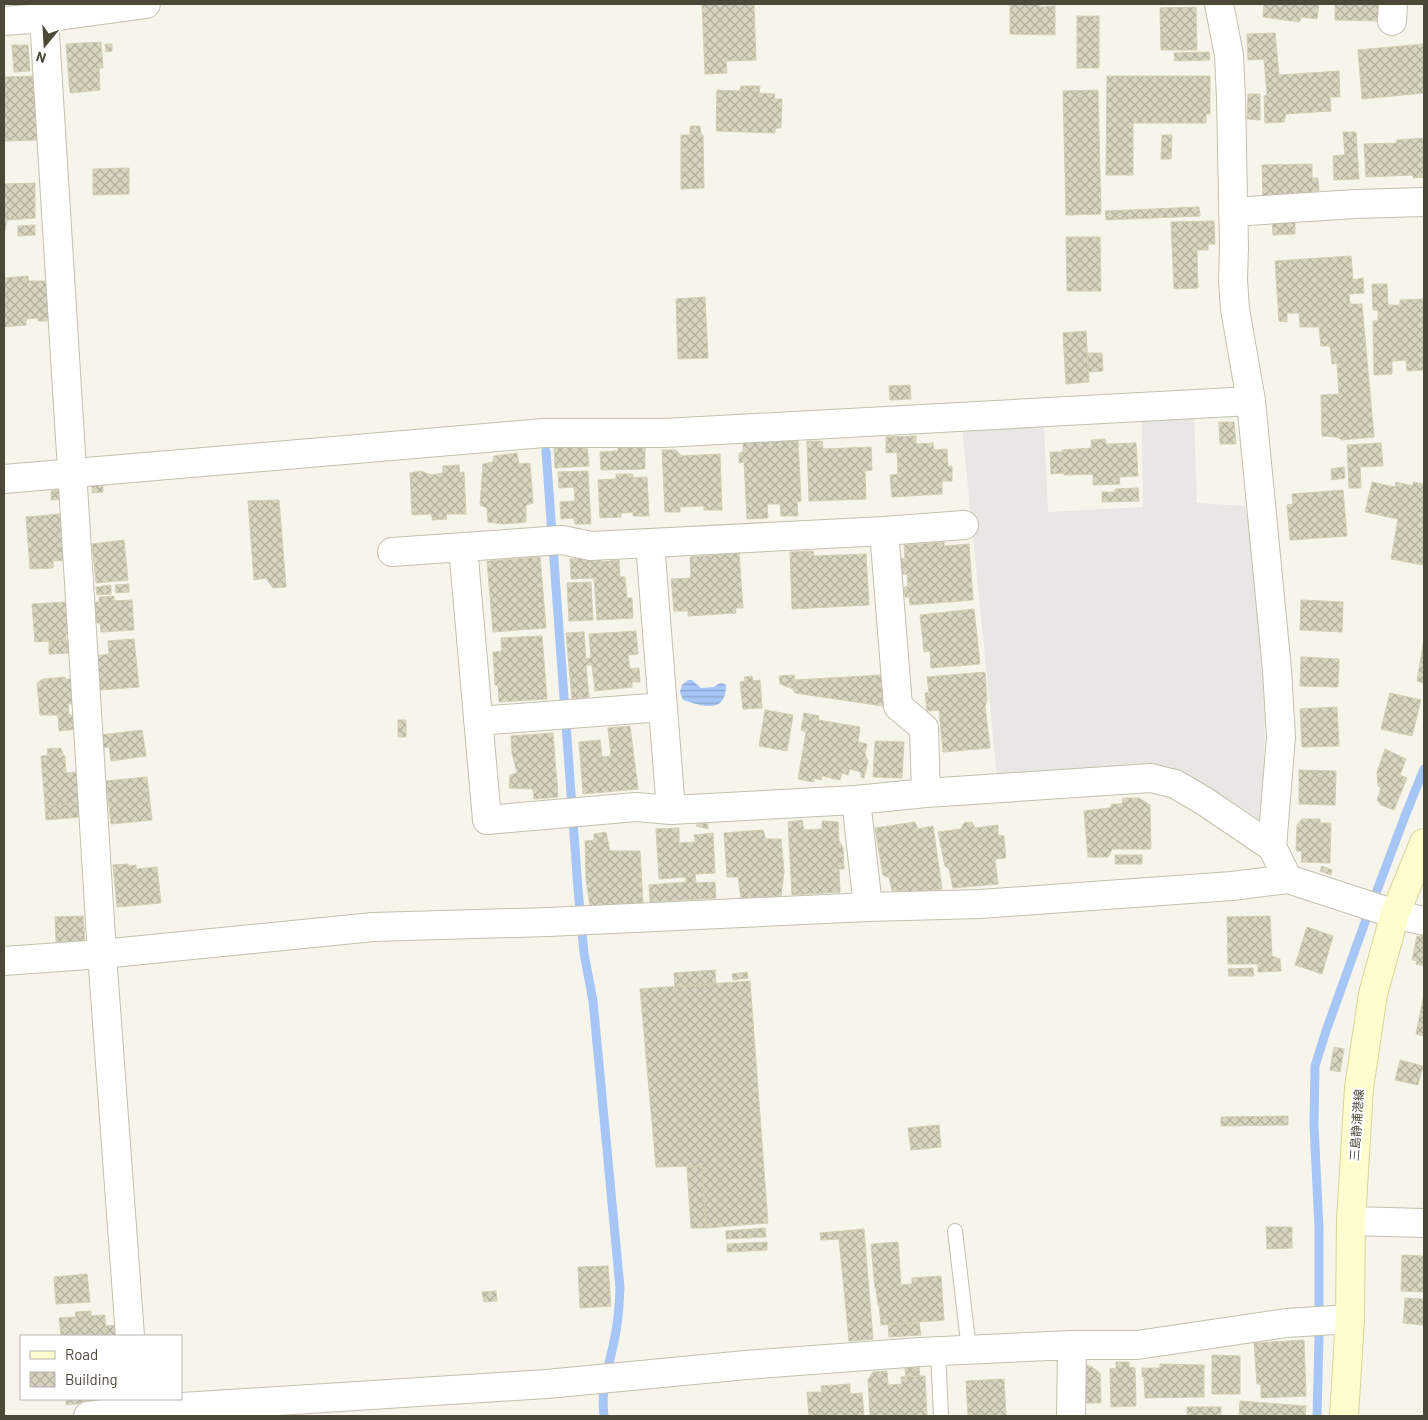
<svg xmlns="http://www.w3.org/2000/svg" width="1428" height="1420" font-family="Barlow,'Noto Sans JP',sans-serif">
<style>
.parking{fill:#e8e7e3}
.water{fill:url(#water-rules)}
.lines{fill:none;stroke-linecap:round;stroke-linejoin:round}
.stream{stroke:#a5c6f6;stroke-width:9}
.building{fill:url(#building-cross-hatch);stroke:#d5ceb2}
.service-casing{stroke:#c3c0ad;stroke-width:16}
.minor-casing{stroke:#c3c0ad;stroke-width:30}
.secondary-casing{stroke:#d9d498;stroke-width:30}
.service{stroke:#fff;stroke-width:14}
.minor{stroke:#fff;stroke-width:28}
.secondary{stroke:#fffccd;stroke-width:28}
.labels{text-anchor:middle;stroke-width:4;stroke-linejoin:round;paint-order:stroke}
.street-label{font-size:12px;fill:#4c4838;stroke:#fff}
</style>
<defs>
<pattern id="water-rules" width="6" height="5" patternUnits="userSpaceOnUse" patternTransform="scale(1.25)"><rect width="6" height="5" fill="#a5c6f6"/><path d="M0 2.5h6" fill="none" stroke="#89a3c8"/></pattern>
<pattern id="building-cross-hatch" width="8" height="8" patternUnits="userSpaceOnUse" patternTransform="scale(1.25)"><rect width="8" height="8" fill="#d9d4c0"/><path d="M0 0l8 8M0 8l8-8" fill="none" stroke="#b2ae9d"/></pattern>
</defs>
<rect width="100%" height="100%" fill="#f7f5eb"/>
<!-- parking -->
<path class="parking" d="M1194,416L1197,503L1245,506L1252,537L1265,697L1263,826L1158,767L1145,764L997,777L962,427L1044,423L1048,512L1143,507L1142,418Z"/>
<!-- water -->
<path class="water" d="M688,680H692L701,688L714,687L718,684L722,683L726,685C726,715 702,706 683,700L680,692L682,685Z"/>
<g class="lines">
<!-- stream -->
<path class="stream" d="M546,451L578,889L584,953L593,1001L620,1288C619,1302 619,1317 616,1331C611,1362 600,1384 604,1416
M1317,1416L1319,1338V1228L1314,1125L1315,1066L1326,1031L1364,925L1405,816L1424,769"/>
</g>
<!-- building -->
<path class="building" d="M702,4H754L756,60L726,61L727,73L705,74Z
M1010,4H1039L1040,7L1055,6V35L1010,34Z
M1264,4H1319L1317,19L1302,17L1299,22L1263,17Z
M1335,4H1384L1383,21L1335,20Z
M1196,7L1197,50H1161L1160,8Z
M1077,16H1099V68H1077Z
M1275,33L1279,75L1339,71L1340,97H1330L1331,111L1286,114L1284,122L1265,123L1264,96L1267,95L1264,59L1248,60L1247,34Z
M101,42L103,68H99L100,90L70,93L66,44Z
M105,44H112V51L106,52Z
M1424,44V93L1362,99L1358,50Z
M12,45H28L30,71L14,72Z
M1209,52L1210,60L1175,61L1174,53Z
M33,76L37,140L4,141V77Z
M1107,76H1210V114H1206V123H1133V175H1106Z
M741,86H760L759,93L775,94L774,99H782L781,128H775V133L716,131L717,90L740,91Z
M1098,90L1101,214L1066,215L1063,91Z
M1248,94H1260V120L1247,119Z
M690,126H700L701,133L703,135L704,188L681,189V135H690Z
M1343,132H1356L1359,179L1334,180L1333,156L1345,155Z
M1162,135H1172L1171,159H1161Z
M1424,138V177L1414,178L1412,175L1366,177L1364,144L1396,143L1397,140Z
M1312,164V178H1318L1319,191H1312V200H1263L1262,165Z
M129,168V194L93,195V169Z
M35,183V218L7,220L5,230H4V184Z
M1199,207L1200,216L1106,220L1105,211Z
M1295,219V234L1273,235L1272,220Z
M1214,221L1215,244H1208V250H1197L1198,288L1174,289L1171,222Z
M35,225V235L18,236V226Z
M1066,237H1100L1101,291H1067Z
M1351,256L1353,280L1363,278L1364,293L1349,294L1350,304H1362L1374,437L1342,440L1337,437L1322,436L1321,395L1339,394L1337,363L1332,364L1330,346H1321L1319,327H1300L1299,313H1287V322L1279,321L1275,261Z
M28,276L29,281H48L50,314L47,321H38V318L26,319V325L4,327V284L6,278Z
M1372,284H1387L1388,305H1400V300L1424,299V370L1407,371L1406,360L1392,361V374L1374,375L1373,321H1378V310H1373Z
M705,297L708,358L678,359L676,299Z
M1086,331L1089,382L1066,384L1063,333Z
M1087,353H1102L1103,371L1088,372Z
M910,385L911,399L890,400L889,386Z
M1219,422H1234L1236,444H1220Z
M916,436V444L933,443L934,450L947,449L948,467L952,466V481H942V494L892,497L890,475L898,474L897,452L886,453V437Z
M798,439L801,501L797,502L798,516H781L780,504H767L768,518L747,519L744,462L739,463V453L743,452V441Z
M1105,439L1106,444L1136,443L1138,476L1119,477L1120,484L1093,485V474L1064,475L1062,450L1092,448L1091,440Z
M807,441H822L823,449L871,447L872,470L865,471L866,499L809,501Z
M1381,443L1383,466L1360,467L1361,488H1349L1347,445Z
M587,445L589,466L555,468L554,447Z
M645,447V469L601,470L600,452L618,451V448Z
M662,450H676L681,456L720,454L722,510H704V506L680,507V512H665Z
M1050,452H1062L1064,473L1051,474Z
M517,453L519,464L530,463L533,503L526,505V522L503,524L488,522L487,508L480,505L483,464L493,462L494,456Z
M459,465L460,473L464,472L466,514H446L447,519L432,520V514L412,515L410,473L421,471L431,475L443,473V466Z
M1344,467L1345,478L1332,480L1331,469Z
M588,471L591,524H575L574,518L561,519L560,502L575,501L574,487L559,488L558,472Z
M616,474H633V478L647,477L649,516H633V512L621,513V517L600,518L598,480L616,479Z
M1372,482L1395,487L1396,482L1413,486V482L1424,484V557L1423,565L1391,559L1398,519L1365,512Z
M92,485H103V492L92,493Z
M1138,488L1139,501L1102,502V492H1115V489Z
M61,490V499L51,500V491Z
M1343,490L1347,536L1290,540L1287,505L1293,504L1292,494Z
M279,500L286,587L273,588L266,578L254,580L248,501Z
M60,514L61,531L66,544V560L53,561V568L30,569L26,517Z
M124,540L128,580L96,583L92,544Z
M944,542V546L969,544L973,600L910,605L909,597H905L904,587H908L907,574H901L900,559L905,558L904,545Z
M813,551L814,556L866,554L869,605L792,609L790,552Z
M739,553L743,608H735L736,613L688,616V611H674L671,579L691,578L690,557Z
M540,557L546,628L493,632L487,561Z
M601,557V562L619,560L620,577H625L627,598H632L633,618L597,620L594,578L571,579L570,559Z
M591,582L593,620L569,621L567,583Z
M129,584V592L116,593L115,585Z
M111,585V594L97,595L96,587Z
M114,596V601L132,600L134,630L101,632L100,623H97L96,615H93V602H99V597Z
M1301,600L1343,602L1342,632L1300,630Z
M66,602L67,618L70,617L71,634H66V640L35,642L32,604Z
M974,609L980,664L931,668L930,651L924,652L920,615Z
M636,631L638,654L628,655L630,669L639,668L640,682H632V687L595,691L592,665H586L589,697L572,699L566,633L584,632L586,659L591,658L589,634Z
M542,636L547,699L499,702L498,686L495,685L493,652L502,651L501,638Z
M134,639L139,687L100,690L96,656L109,654L108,641Z
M1424,639V683L1417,681Z
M73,640V653L49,654V641Z
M1301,657L1339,659L1338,687L1300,686Z
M985,672L987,701L985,706L990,748L943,752L939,710L927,711L925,693L929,692L927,677Z
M794,675L795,680L882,675L883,706L795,693L793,689L780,684L779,676Z
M752,676L753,681L760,680L762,708L743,709L740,682L745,681L744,677Z
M65,677V679H76L77,703L68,704L69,715H77L78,729L59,731L58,715H40L37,683L43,679Z
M1390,693L1421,700L1412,736L1381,729Z
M1337,707L1339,746L1302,747L1300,709Z
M765,710L793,715L787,751L759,746Z
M804,713L819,716L818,720L860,727L858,742L867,744L865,754L868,761L864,778L861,777V772L850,769L848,775L842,773L840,780L822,776L821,780L814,778V782L798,779L806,732L801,730Z
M398,720H406V737H398Z
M630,726L638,789L583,794L579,742L600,740L602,757L611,756L608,728Z
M142,730L146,756L111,761L109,747L102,748L100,735Z
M553,733L558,797L534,799L533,789L509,788L510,775L517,773L512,753L511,736Z
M875,741L904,742L902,778L873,777Z
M61,748L63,755L65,756L66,773L78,772L81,804L45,805L41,756L48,755L47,749Z
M1385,749L1406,759L1400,775L1407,778L1394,810L1381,805L1377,800L1381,788L1378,786L1377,772Z
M1299,770L1336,771L1335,805L1299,804Z
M147,777L152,820L111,824L106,781Z
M1123,798H1139L1150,805L1151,849H1112L1108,857H1088L1084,811L1110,808L1112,804H1122Z
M81,804V817L46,820L45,805Z
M1302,819H1320V823H1331L1330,863L1301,862L1302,851H1296L1297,825Z
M802,820L804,830L822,829V821L838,822L839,841L843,848L844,869H839L840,892L792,895L788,822Z
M915,822L918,829L933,826L942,889L908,893L905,890L892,891L889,878L883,875L875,828Z
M972,822L975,828L998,825V835L1004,836L1006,858L995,859L998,884L953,888L949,869L945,866L938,832L961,829L964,823Z
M697,823L708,824V829L696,826Z
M679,828V843L695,842L694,835L713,833L715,873L695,874L696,883L715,882L716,898L650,902L649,885L686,882V877L659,879L656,829Z
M763,830L766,839H781L784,872L781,896L741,898L738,877H727L724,833Z
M606,832L610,851H640L643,903L590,906L586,879L585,841L594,840V834Z
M1115,855H1142V864H1115Z
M128,864V866L136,865V869L157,867L161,903L117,907L113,865Z
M1322,866L1332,870L1331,875L1320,871Z
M83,916L85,941L56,942L55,917Z
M1270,916L1272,956L1280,959L1281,971L1258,972V964H1228L1227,917Z
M1307,927L1333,936L1322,974L1295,965Z
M1421,932H1424V966L1416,964L1417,961L1412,960L1417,936L1420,937Z
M1253,968L1254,976H1229L1228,969Z
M715,970L716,984L675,987L674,973Z
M747,972L748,978L733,980L732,974Z
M750,981L768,1223L706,1228L702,1166L656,1167L640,989Z
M1424,994V1036L1416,1034Z
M1334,1047L1344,1049L1340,1072L1330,1070Z
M1400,1060L1423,1066L1418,1085L1395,1080Z
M1288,1116V1125L1221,1126V1117Z
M939,1125L941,1147L911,1150L908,1128Z
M702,1166L706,1228H691L687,1167Z
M1266,1227H1292V1248L1267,1249Z
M765,1228L766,1237L726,1239V1231Z
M864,1229L873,1339L849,1341L839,1239L821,1240L820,1233Z
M767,1242V1250L727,1252V1244Z
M898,1242L901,1285L912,1284V1278L941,1276L944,1320L881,1325L879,1305H878L876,1288H875L871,1244Z
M1402,1255L1424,1256V1292L1401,1291Z
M608,1266L611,1306L580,1308L578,1267Z
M87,1274L90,1302L56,1304L54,1277Z
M496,1291L497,1301L484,1302L482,1292Z
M1405,1298L1424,1299V1325L1403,1323Z
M91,1311V1316L105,1315L106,1336H61L59,1318L76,1317L75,1312Z
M919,1323L921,1335L889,1337L888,1324Z
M118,1325L119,1336H106L105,1326Z
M1304,1340L1306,1396L1261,1398V1384H1257L1254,1343Z
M1212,1355L1240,1356V1394H1212Z
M1116,1362H1129V1367L1135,1368L1136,1406L1111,1407L1110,1369L1116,1368Z
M1160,1364L1204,1365V1397L1145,1398L1144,1377H1142V1368H1160Z
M1085,1365L1092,1367L1100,1373L1101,1403H1083Z
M919,1367L920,1376L906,1377L905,1368Z
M887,1371L888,1385L902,1384L901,1377L925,1376L927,1416H870L868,1380L873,1372Z
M1004,1379L1006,1416H968L966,1381Z
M850,1384V1394L862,1393L864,1416H809L807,1392H822L821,1386Z
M66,1399H119L66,1405Z
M1240,1401L1306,1406L1305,1416H1239Z
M1187,1407H1221V1416H1187Z"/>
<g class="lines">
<!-- service casing -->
<g class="service-casing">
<path id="service" d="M955,1231L969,1350
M938,1351L941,1416"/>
</g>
<!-- minor casing -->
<g class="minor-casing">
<path id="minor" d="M1219,4L1229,55L1231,99L1234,247L1233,280L1235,309L1251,401L1277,670L1281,737L1272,847L1288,879
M44,18L102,954L130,1336
M4,21L44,18L146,4
M1392,21L1393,4
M1233,212L1355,204L1424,202
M4,479L544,433H664L1251,401
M884,531L898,706L924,728L926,793
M650,543L671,810L856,800L868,907
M463,547L487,820L636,807L671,810
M392,552L562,540L591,546L884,531L964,525
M478,721L663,707
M856,800L926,793L1151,778L1175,784L1204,801L1272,847
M4,961L102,954L373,927L548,922L868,907L980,904L1232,886L1288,879L1395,914L1424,921
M1351,1221L1424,1223
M88,1416L135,1410L547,1384L746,1365L920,1352L1072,1345H1137L1286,1323L1350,1319
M1071,1416L1072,1345"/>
</g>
<!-- secondary casing -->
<g class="secondary-casing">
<path id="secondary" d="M1344,1416L1350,1319L1351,1221L1359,1088L1373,994L1395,914L1424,843"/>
</g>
<!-- service -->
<use href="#service" class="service"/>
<!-- minor -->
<use href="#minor" class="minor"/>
<!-- secondary -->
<use href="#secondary" class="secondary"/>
</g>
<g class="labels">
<!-- street labels -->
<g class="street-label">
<text transform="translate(1357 1125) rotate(-86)" y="4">三島静浦港線</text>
</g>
</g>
<!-- border -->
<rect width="1428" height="1420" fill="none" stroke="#4c4838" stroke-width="10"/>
<!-- legend -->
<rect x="20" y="1335" width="162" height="65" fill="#ffffff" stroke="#b7b6af"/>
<rect x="30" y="1351" width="25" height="8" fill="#fffccd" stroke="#b7b6af"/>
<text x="65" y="1360" font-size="15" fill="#4c4838">Road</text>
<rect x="30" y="1372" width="25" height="15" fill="url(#building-cross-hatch)" stroke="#b7b6af"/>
<text x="65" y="1385" font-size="15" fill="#4c4838">Building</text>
<!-- north arrow -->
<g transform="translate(45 45) rotate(198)" stroke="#ffffff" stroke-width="4" paint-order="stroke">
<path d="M0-4L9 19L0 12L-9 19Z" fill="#4c4838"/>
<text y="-8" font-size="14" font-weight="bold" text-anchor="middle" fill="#4c4838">N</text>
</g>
</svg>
